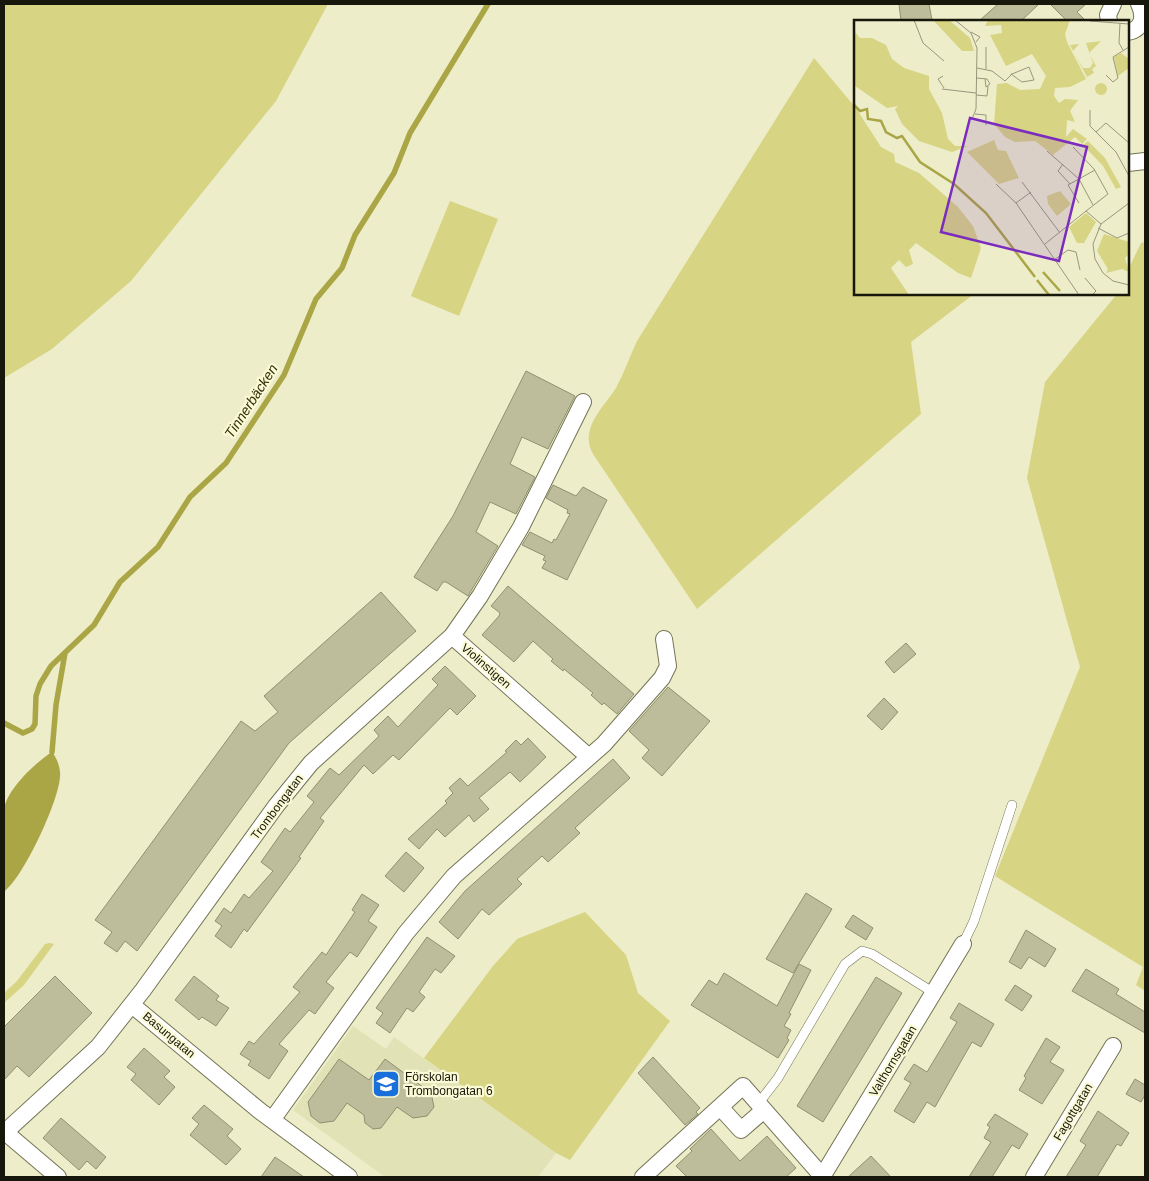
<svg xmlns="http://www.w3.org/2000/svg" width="1149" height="1181" font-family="Helvetica,sans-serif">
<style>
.built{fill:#e2e2b7}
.green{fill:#d7d483}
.water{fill:#aaa646}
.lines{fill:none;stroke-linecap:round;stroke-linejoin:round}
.stream{stroke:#aaa646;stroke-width:5.5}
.building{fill:#bebd9b;stroke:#91906f}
.service-casing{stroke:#747354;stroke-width:10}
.minor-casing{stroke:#747354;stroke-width:18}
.service{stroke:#fff;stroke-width:9}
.minor{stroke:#fff;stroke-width:16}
.labels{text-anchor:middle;stroke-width:4.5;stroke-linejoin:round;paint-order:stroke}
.street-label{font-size:12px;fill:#18170b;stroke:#fafad6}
.poi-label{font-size:12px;fill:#18170b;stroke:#fafad6;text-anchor:start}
.water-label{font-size:14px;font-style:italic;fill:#333107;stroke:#fafad6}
.inset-river{fill:none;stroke:#aaa646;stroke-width:2.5}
.inset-road{fill:none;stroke:#98977d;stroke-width:1}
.view{fill:#7b2cbf;fill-opacity:0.15;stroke:#7b2cbf;stroke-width:2.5}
.inset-edge{fill:none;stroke:#18170b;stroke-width:2.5}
</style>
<rect width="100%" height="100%" fill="#ededc9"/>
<!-- built -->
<path class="built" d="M353,1026L386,1049L394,1037L556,1153L538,1177H385L293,1110Z"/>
<!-- green -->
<path class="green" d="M4,4H328L276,101L131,281L52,349L4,378Z
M814,58L855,107V294H974L911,342L921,414L697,609L593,454C579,429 603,408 616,388C624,373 630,356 637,341Z
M450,201L498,219L459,316L411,296Z
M1145,242V991L1136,985L1143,967L995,876L1080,667L1027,478L1045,382L1117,294H1128V270L1141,243Z
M585,912L626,955L638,993L670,1021L570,1160L556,1153L424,1058L493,966L517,939Z
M50,943L54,944L24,985L4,1003V993L17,981L45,944Z"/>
<!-- water -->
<path class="water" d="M52,752C57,758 61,769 60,777C58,803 24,876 4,892C4,865 0,836 4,810C6,790 36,762 52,752Z"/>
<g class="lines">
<!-- stream -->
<path class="stream" d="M4,723L23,733L32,729L35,724L36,696L40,684L51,666L94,625L120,582L158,547L190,497L226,463L284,375L316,299L342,268L355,235L394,173L410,133L488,4
M52,752L56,705L65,653"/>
</g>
<!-- building -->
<path class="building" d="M899,4H929L932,20L901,21Z
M998,4H1039L1021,21H979Z
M1050,4H1086L1077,12L1086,21H1067Z
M526,371L575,396L548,449L522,437L510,464L535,477L516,514L490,502L476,532L498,546L468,596L446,582H443L437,591L414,577L453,516Z
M553,485L576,496L583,487L607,500L567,580L542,568L546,561L543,560L545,556L522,545L530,532L552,543L554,539L556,540L570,514L567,513L568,510L546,498Z
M508,586L634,694L617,714L604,703L602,705L591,695L593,693L564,669L563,671L551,661L553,659L533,641L514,662L482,635L499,616L500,613L491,606Z
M381,592L416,631L289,743L137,951L125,941L117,952L104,943L112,932L95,920L241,721L255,731L278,712L264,696Z
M906,643L916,654L894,673L885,662Z
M445,666L476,696L457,715L450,708L399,760L393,755L373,774L364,765L320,818L324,821L299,857L301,858L247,932L244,929L231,948L215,936L222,926L215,921L224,908L231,913L244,894L249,898L273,871L261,862L285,828L290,832L314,802L307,796L330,768L339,775L379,736L374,730L388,716L398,727L438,685L432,679Z
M668,687L710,721L662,776L642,758L649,750L629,731Z
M884,698L898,712L882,730L867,716Z
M528,738L546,757L520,782L510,772L479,798L489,809L474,822L469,815L445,837L437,829L419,849L408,839L447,803L445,801L453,793L449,788L460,778L468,786L507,752L505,751L516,740L521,745Z
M613,759L630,778L575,828L580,833L548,862L542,856L517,879L522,884L489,915L482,909L458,939L439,922L465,891Z
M406,852L424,868L404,892L385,876Z
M806,893L832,909L793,973L766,959Z
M362,894L379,905L368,921L377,927L357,957L350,952L326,982L334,988L315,1014L309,1010L279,1044L288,1051L269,1079L248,1065L251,1061L240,1054L249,1041L254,1044L300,992L293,987L322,952L326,955L355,912L352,910Z
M853,915L873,928L866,940L845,927Z
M1026,930L1056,949L1045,967L1029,957L1021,969L1009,962Z
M427,937L455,956L441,973L435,969L419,992L425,997L413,1012L407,1008L390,1033L376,1023L383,1013L376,1008Z
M799,964L811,970L789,1013L791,1014L784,1026L791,1030L787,1038L789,1040L778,1058L691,1005L709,980L717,985L724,973L777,1006Z
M1086,969L1119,989L1116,994L1145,1012V1033L1072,991Z
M55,976L92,1013L29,1077L17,1066L4,1080V1027Z
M194,976L219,996L216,1000L229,1008L216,1026L202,1017L199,1020L175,1000Z
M876,977L902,993L823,1122L797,1106Z
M1015,985L1032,996L1022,1011L1005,1000Z
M959,1003L994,1024L981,1047L972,1042L935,1107L927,1102L914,1123L894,1111L911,1083L904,1079L914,1064L927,1072L957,1022L950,1018Z
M1046,1038L1060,1047L1050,1062L1064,1070L1042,1104L1019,1090L1026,1078L1024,1076Z
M144,1048L170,1071L164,1077L175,1087L159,1105L131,1080L136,1074L127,1067Z
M653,1057L700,1108L696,1112L698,1114L685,1125L638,1073Z
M339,1059L369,1080L385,1059L431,1093L434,1107L427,1116L413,1118L397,1107L381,1128L373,1129L365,1123L364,1115L347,1103L334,1121L320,1123L311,1116L308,1102Z
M1135,1079L1145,1085V1095L1141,1102L1126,1094Z
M204,1105L233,1129L227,1136L241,1149L226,1165L190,1135L199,1124L192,1118Z
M1098,1111L1129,1133L1121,1146L1117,1144L1097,1177H1066L1086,1145L1080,1141Z
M995,1114L1028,1134L1019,1149L1012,1145L992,1177H969L991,1142L984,1138L990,1127L987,1125Z
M61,1118L106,1157L96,1169L87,1161L79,1170L43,1138Z
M711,1129L740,1161L767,1136L796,1168L786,1177H687L676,1166L692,1151L690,1149Z
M871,1156L891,1177H848Z
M275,1157L304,1177H261Z"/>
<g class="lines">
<!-- service casing -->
<g class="service-casing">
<path id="service" d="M963,944L974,921L1012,805
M758,1104L778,1078L845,964L862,951L872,954L934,993"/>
</g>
<!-- minor casing -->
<g class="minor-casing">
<path id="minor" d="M1109,21L1108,15L1113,4
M1128,32C1143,29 1145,16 1139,4
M1128,163L1145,161
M452,636L589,757
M132,1005L260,1111L349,1177
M720,1107L741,1130L764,1110
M272,1120L406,933L454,876L604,744L662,678L668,666L664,639
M5,1132L58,1177
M4,1133L98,1047L143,990L276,806L311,763L452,636L480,596L521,527L583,402
M643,1177L743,1086L823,1177
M822,1177L963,944
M1034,1177L1113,1046"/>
</g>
<!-- service -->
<use href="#service" class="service"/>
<!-- minor -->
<use href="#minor" class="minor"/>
</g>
<!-- icons -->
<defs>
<g id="school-square" transform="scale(1.4375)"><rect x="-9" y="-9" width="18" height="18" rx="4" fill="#1a70da" stroke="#fafad6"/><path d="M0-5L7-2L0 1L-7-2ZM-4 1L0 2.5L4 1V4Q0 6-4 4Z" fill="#fff"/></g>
</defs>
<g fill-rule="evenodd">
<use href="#school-square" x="386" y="1084"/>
</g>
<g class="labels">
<!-- street labels -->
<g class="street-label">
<text transform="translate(486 666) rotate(41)" y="4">Violinstigen</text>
<text transform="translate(277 807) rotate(-53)" y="4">Trombongatan</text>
<text transform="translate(169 1035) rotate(40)" y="4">Basungatan</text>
<text transform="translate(893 1061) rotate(-59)" y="4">Valthornsgatan</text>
<text transform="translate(1073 1112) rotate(-59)" y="4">Fagottgatan</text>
</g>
<!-- poi labels -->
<g class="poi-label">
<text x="405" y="1081">Förskolan<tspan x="405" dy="14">Trombongatan 6</tspan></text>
</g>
<!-- water labels -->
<g class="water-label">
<text transform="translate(251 401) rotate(-57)" y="5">Tinnerbäcken</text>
</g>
</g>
<!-- overview -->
<g transform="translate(854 20)">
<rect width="275" height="275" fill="#ededc9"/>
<path d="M79,0H95L116,18L120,31H108ZM134,0H216L211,14L213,22L232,59L216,67L201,68L200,76L205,83L211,79L224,80L216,91L221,102L213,100L212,117L219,109L233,119L228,124L221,117L199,135L181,121L161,122L151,117L140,104L143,64L153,63L166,70L186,69L192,56L178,34L152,46L136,15L148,13L147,5L131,6ZM0,11L6,18H18L32,25L38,39L50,48L75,56V69L88,93L94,119L101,126H114L98,132L65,121L48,104L41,89L44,86L33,88L1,66ZM247,21L252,22L247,21L235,33L242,46L238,49L240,53L233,57L216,25L225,24L219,31L229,48H236L239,43L232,23ZM267,33L275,39V48L264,56L260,37ZM241 69a6 6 0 1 1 12 0a6 6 0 1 1-12 0ZM0,85L27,127L40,134L41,142L65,153L104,187L119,206L127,228L117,258L104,253L62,223L55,230L59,244L52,247L45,240L37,248L55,275H0ZM140,120L144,130L152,131L165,158L145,164L113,132ZM234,121L251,138L267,167L262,169L249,146L229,125ZM206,171L217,184L203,196L194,184L193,176ZM232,193L242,202L230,223H223L215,207ZM250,214L275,222V234L271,238L275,252L268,249L252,253L254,249L243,231Z" fill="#d7d483"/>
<path class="inset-river" d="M0,85L6,91L13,89L14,99L27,101L32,112L43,118L48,116L66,142L100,164L132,193L181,257M189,252L206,271M183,260L195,275"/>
<path class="inset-road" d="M60,0L69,23L90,41M101,0L117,13L123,28L122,89L118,99M236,1L275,4M266,3L265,23L269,30M117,12L126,17L122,22M123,48L138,51L151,61L157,55V54H158L175,47L180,60L168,62L157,54M132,49V27M252,55L259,62L264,58L259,37L275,27M89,56L84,59L90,68M122,58L133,59L136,64L132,67L131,59M88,69L122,73M122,75L133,76L134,66M236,90V106L262,132L275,156M121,94L132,95V105M242,112L252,103L275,123M219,127L240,149L254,174L232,191M193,131L225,159L239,185M209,144L204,151L216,164M168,162L206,213M142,164L162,183L225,275M162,183L177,172M225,183L214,165L241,150M275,183L247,204L239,224L241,239L249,253L259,261L275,265M244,208L263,218L275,213M191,224L232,191L247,204M200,240L214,230L222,232L226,250M231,258L242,271L238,275"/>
<path class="view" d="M116,98L233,127L205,241L87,212Z"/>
<rect width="275" height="275" class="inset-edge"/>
</g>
<!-- border -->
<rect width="1149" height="1181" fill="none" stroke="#18170b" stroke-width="10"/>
</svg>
